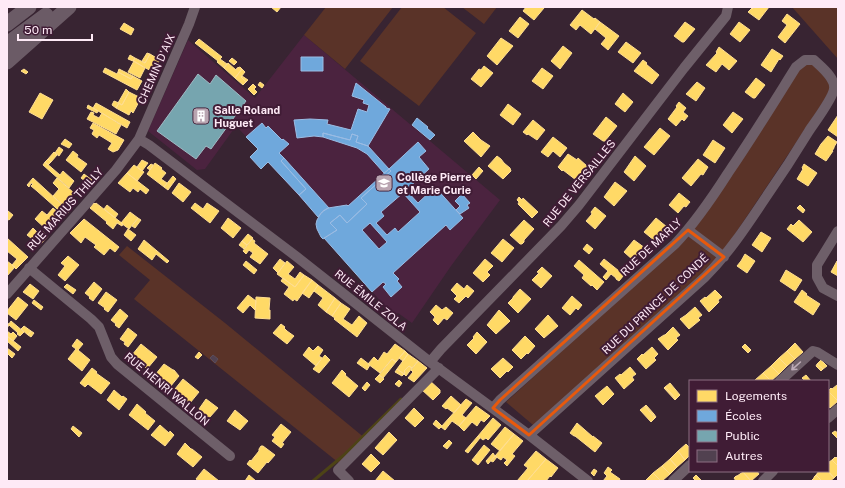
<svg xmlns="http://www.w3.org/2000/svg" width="845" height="488" font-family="'Public Sans',sans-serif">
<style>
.built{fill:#4b233f}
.green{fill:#5a3328}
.homes{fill:#ffd966;stroke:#ffde91}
.schools{fill:#6fa8dc;stroke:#9abce4;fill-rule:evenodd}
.public{fill:#76a5af;stroke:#9fbac4}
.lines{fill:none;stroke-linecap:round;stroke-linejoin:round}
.stream{stroke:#4d4316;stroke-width:3}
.building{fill:#514150;stroke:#5b4c5a}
.minor{stroke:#6e5f69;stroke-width:10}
.highway{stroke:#6b5b66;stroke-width:15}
.oneway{stroke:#bdabb7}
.marked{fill:none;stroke:#e8590c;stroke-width:3;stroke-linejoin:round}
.labels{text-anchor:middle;stroke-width:4;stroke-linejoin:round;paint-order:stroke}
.street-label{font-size:11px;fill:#feeaf6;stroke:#401c35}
.poi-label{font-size:11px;font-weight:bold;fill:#feeaf6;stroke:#401c35;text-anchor:start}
</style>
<rect width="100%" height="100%" fill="#382432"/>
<!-- built -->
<path class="built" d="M304,35L500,200L451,266L412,323L398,313L394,316L324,238L323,239L321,237L317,229L316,224L318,217L268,162L261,169L258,149L236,126L205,169L197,170L148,131L188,40L255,98Z"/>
<!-- green -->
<path class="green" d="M326,7H393L345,69L304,35Z
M402,7H443L476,33L419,106L360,61Z
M462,7H497L484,24Z
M792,7H838V59Z
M804,65H816L829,77L831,90L717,261L539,430L506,402L679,244L799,68Z
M127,246L225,323L366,439L339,463L134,299L150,280L119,255Z"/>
<!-- homes -->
<path class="homes" d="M271,7H281L277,12Z
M526,7H542L544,8L534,20L523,11Z
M754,7H769L759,20L748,12L752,8L753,9Z
M582,10L594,19L595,18L600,22L591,34L580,25L576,30L570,25Z
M787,14L800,24L785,43L778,37L787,25L782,21Z
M520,17L529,24L518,38L509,31Z
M600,22L619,36L608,50L601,44L606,38L595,29Z
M685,22L695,29L684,42H682L674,36Z
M739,22L750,30L740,42L730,34Z
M124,23L134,29L131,35L120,29Z
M501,38L513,46L497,65L487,56Z
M199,39L222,57L220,59L227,64L224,68L217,62L218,61L195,43Z
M626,42L641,53L633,63L618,52Z
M563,46L572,53L560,69L551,61Z
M719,47L737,61L729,70L722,64L716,72L706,65L717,53L716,52Z
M772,49L783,56L780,60L779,59L771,72L761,65Z
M147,53L150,54L145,63L142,61Z
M150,54L160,60L153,72L133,61L135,58L145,63Z
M130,55L135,58L133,61L128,59Z
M232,58L237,62L234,65L229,61Z
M643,60L647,63L646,64L659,75L652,84L634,71Z
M134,61L145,68L140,78L128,72Z
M228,63L236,70L237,68L240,67L242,69L235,78L224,68Z
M484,66L493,73L481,87L471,79L479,69L481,70Z
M105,68L117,74L118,72L131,79L133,76L142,81L137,90L103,72Z
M542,68L553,76L543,89L532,81Z
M24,69L28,72L26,74L21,71Z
M119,69L133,76L131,79L118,72Z
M242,69L245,72L241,77L246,82L243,85L235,78Z
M242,76L248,80L246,82L241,77Z
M756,78L765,85L755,98H753L745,92Z
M260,82L264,85L262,88L258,85Z
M697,82L705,88L696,101L686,94Z
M253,84L256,87L254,89L257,92L254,95L248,89Z
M126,89L129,92L122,105L118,103Z
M129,92L141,98L133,113L131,111L129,115L116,108L119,103L122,105Z
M40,93L53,100L42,119L29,112Z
M623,93L633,102L625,112L615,104Z
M114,101L119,103L116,108L112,105Z
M679,102L686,108L683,112L688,116L684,121L682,119L676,126L668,119L677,107L676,106Z
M96,103L130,122L127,128L93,108Z
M508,104L521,114L513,125L500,115Z
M88,105L98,111L97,113L87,108Z
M91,112L94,113L93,115L99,118L102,113L121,125L116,134L87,119Z
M733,112L743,119L732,133L723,125Z
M838,115V137L828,130Z
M606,117L617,126L605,141H603L593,134Z
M533,120L545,130L537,140L528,134L527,135L523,132Z
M93,123L124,140L118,150L113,152L108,149L112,143L99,135L97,138L92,134L94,130L90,128Z
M660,128L670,136L654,155L644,147Z
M473,132L481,140L490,146L481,157L464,141Z
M828,136L837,142L834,147V148L832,151H833L826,161L815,154L821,144Z
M553,137L567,148L560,157L553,151L548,157L541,152Z
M65,139L72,144L69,148L61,144Z
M713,140L725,148L715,163L703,155Z
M59,147L63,150L59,156L55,153Z
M73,151L78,155L77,157L87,164L81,172L66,160Z
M54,152L57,155L51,162L48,159Z
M568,154L577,160L578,158L587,166L576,180L563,170L562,171L558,167Z
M497,156L501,159L504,163L510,168L511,171L503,179L488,166Z
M635,156L646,166L634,181L624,172Z
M48,159L51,162L48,165L45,162Z
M698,159L708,167L703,175L701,174L691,186L682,178Z
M142,160L148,163L142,171L137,167Z
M45,162L60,175L63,171L74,181L69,188L43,165Z
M155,163L162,168L161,169L166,173L161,179L167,183L164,187L147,174Z
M151,164L153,165L150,170L147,168Z
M804,164L817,173L808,186L797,179L803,169L802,168Z
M134,165L144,172L137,181L127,173Z
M479,167L483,171L476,179L472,175Z
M127,173L149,190L146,194L140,189L138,192L133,188L130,192L118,183Z
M84,174L92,180L89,184L81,178Z
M173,176L176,179L168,190L164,187Z
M33,178L69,211H68L69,212L66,215H64L37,191L31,186L33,184L31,183L29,187L27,185Z
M57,178L74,193L63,205L53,196L59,189L53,183Z
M615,182L627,191L614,206L604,197Z
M179,183L191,192L183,202L172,193Z
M679,193L690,202L686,207L684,206L678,213L669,205Z
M519,197L522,200L523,198L538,212L532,218L518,204L519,202L517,200Z
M94,203L95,204L96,203L123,224L122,226L117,223L113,229L106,223L107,222L90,208Z
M195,203L203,209L207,203L219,211L210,223L191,208Z
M107,205L118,214L115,218L104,209Z
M800,205L805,210L803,213L797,208Z
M595,207L606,216L595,229L586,221L592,214L591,212Z
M53,208L59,213L48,225L49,227L47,230L35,219L42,211L47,215Z
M8,211L13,215L9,220L7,219V213Z
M130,212L138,218L129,229L121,223Z
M138,218L141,220L135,228L132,226Z
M228,218L241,228L233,238L221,228Z
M656,218L667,227L655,241L644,232Z
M84,219L119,247L115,252L110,248L104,255L94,247L96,245L85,237L81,243L70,233Z
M524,220L534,229L524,240V242L522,244H520L510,235Z
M799,220L812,232L803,242L787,229L791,224L793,226Z
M33,228L37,232L40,229L48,236L40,245L27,235Z
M128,229L136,235L131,241L124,235Z
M761,232L771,238L762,252L752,245Z
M248,234L253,238L247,245L242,241Z
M7,238L28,257L16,269L12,265L17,259L7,251Z
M252,239L255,241L254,243L268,254L260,264L250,257L253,253L249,250L246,254L243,251Z
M503,239L514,248L502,262L491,253Z
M144,240L169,261L167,263L156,254L152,260L138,249Z
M634,240L645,248L641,253L639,252L633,260L624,252Z
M242,241L247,245L244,249L239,245Z
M587,244L593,249L589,254L583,249Z
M745,254L755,261L747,273L737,266L741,261Z
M68,256L79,265L65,281L58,275L65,266L61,263Z
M280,259L285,263L278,273L273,268Z
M485,259L493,266L487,272L490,275L483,282L473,273Z
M604,259L624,275L619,281L616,279V278L611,274L606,280L603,277L608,271L600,264Z
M579,260L604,282L597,290L592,285L591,286L582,278L584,275L574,266Z
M7,261L15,267L7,276Z
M246,261L257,270L254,274L243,265Z
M287,261L294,267L288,274L295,279L300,272L304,275L295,287L277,274Z
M837,261L838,262V276L831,272Z
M542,267L552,276L541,288L532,280L539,273L537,272Z
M786,270L802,280L795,291L780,281Z
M304,275L312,280L297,301L294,299L293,301L284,294L289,287L281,281L283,278L295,287Z
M312,280L318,285L309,298L302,293Z
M94,282L102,289L93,301L89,298L90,297L85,293Z
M457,283L464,289L467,285L474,291L468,298L466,296L459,303L454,299L457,296L451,290Z
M30,284L39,291L33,299L23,292Z
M67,284L76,290L73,294L64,287Z
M318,285L335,298L326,312L318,305L323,298L314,291Z
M520,289L531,299L518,313L508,303L513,298V297Z
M715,290L722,297L718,300L719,302L709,312L700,301L705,297L706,298Z
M802,290L807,294L806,295L820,304L813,315L794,302Z
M106,292L117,300L108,312L104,309L105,308L98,303Z
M248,295L256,301L255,310L250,305L243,313L237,308Z
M572,296L582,305L578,310L576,308L570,315L562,308Z
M18,297L28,305L16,320L7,313V311Z
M256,297L270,298L269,310H270V319L255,318Z
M335,298L341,303L332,316L326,312Z
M34,300L43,307L41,310L32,303Z
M341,303L350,309L343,319L352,325L359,316L367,323L357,337L334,319L335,318L332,316Z
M436,305L442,310L446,307L453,313L447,320L444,318L438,325L433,320L435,317L430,312Z
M695,307L702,315L698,318L700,320L689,329L680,319L686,315Z
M120,309L128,316L119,328L115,325L116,324L111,320Z
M499,310L510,321L496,334L487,325Z
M548,315L558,326L544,338L535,329Z
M11,321L24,332L20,336L17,334L18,333L9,325L7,328V323L9,324Z
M281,324L285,327L284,328L287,331L294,336L287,344L273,333Z
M24,326L31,331L28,335L21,329Z
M673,327L680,335L676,338L678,340L668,350L658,339L664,335H665Z
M128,328L137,335L128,347L124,344L125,342L120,339Z
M7,331L11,334L13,332L17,336L13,341L7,336Z
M31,331L34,333L31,337L28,335Z
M477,332L487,342L476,354L467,345L474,338L473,337Z
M7,336L21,347L18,351L7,341Z
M525,336L535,346L528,354L527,353L521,359L512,350Z
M77,339L83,344L78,350L90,360L82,371L68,359L76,349L72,346Z
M795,343L803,352L795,359L787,351Z
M141,344L157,357L147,369L142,364L143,363L132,355Z
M395,344L405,351L396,362L392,359L380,373L368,364L374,357L378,361L384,352L387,354Z
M745,344L751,350L748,353L742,347Z
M318,346L323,350L319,356L322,358L316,366L303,355L309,347L313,351Z
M652,347L658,354L654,358L656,360L646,369L637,359L642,354L643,355Z
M7,348L15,354L12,358L7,353Z
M405,351L408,354L403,361L399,358Z
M787,351L795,359L787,366L779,358Z
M199,352L202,355L198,359L195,357Z
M408,354L418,361L412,368L409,366L404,371L405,372L404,374L397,369Z
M325,355L330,360L319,373L313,369Z
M361,358L370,365L367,370L357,363Z
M503,358L513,367L508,372L507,371L500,378L491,369Z
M779,358L787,366L779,374L771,366Z
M392,359L396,362L383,378L379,375Z
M821,360L827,366L823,369L817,364Z
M418,361L427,368L414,382L408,378L413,372L411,370Z
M164,364L173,370H174L179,376L170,387L164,382L165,381L162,379V380L155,375Z
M817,364L823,369L821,371L816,366Z
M409,366L412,368L406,376L404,374L405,372L404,371Z
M771,366L779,374L771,381L763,373Z
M630,367L636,374L632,377L634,380L624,389L615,378L620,374L621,375Z
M92,368L97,372L96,373L110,383L101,394L88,384L85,387L80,383Z
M397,369L404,374L402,376L395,372Z
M342,370L346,374L345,375L358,386L349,397L332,383Z
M763,373L771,381H756L755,380Z
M379,375L384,379L380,383L375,379Z
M806,375L811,381H805L802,378Z
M183,379L199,392L190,403L186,400L187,399L175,389Z
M399,380L402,383L399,387L395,384Z
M429,380L440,390V393L433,400L421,389Z
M367,382L370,385L365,391L362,388Z
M670,383L680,395L676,399L665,387Z
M837,385H838V401L828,391L831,388L832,389Z
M607,386L614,394L603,405L595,396Z
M665,387L668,390L676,399L675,400L664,388Z
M114,390L122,397L123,396L127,399L119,410L107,400Z
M828,391L838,401L830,408L828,406Z
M451,396L461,405L454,413L447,408L446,409L442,406Z
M206,399L218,408L209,418L199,409Z
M466,399L472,403L462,415L466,418L459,426L452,421L445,430L441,427Z
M137,404L146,412L145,413L155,421L148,430L129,415Z
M646,405L654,414L656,417L655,418L653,415L645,406Z
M476,406L490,416L484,422L481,420L477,426L472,422L464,431L459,426Z
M645,406L655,418L651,422L640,410Z
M414,408L424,418L415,427L405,418Z
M235,410L248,421L240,430L227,421Z
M493,418L501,425L488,440L486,438L483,440L478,436Z
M436,420L442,426L439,429L433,424Z
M577,423L593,437V436L602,443L595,452L575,436H574L570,433Z
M281,424L291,432L282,443L284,444L281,448L272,441L275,437L272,435Z
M160,425L169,433L170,431L174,435L165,446L151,435Z
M73,426L82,433L79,437L71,429Z
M505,427L514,434L500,451L491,444Z
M835,431L838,433V439L832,433Z
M389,432L397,440L383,455L375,448Z
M514,434L523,441L512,454L515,456L507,466L504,463L507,460L503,457L501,460L495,456Z
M478,436L480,438L468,453L465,451Z
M449,440L452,443L447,449L443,446Z
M185,443L191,449H192L202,457L193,467L177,454Z
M686,444L690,448V455L685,460L678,451Z
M484,445L490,450L478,465L472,460Z
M261,446H263L275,455L268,463L267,462L258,473L247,464L250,460L251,461L259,451V449Z
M536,451L546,459L527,481H517L528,468L524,465Z
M678,451L685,460L677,467L670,459Z
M493,453L495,456L488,464L486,461Z
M371,454L380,463L371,472L362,464Z
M495,456L497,457L493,462L491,461Z
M838,456V466L832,460L835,457L836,458Z
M546,459L558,468L551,477L550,476L546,481H527Z
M670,459L677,467L670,474L662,466Z
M832,460L838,466V474L834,478L828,471V465L830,463L829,462Z
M662,466L670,474L662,481H661L653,473Z
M608,467L612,470L610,472L620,479L619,481H603L607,476L604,473Z
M204,469L219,481H199L196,479Z
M594,469L597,471L594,476L591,473Z
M383,471L395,481H375Z
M743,471H757L759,474L751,481L743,472Z
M819,471L820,472L822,471H828L834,478L830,481H822L816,475Z
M743,472L751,481H736L734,478L736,476H737Z
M653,473L661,481H646V480Z
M249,475L256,481H245Z
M696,475L701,480V481H696L693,478Z
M816,475L822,481H811L814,478V477Z"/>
<!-- schools -->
<path class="schools" d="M301,57H323V71H301Z
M356,83L386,107V108L390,109L368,146L356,142L358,136L352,134L350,140L323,133V137L314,136L297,138L294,120L310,119L328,120L327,124L351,130L358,109L367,112L369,105L363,103L364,100L352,96Z
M417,118L428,127L427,128L435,135L430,140L412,125Z
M262,123L266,128L268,126L282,140L283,139L289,144L279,153L284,158L281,161L306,189L299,195L268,162L261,169L250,157L258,149L246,137Z
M323,133L350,140L352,134L358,136L356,142L368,146L389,169L384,173L367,154L357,148L323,137Z
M418,142L426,151L419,157L429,169L406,190L418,203L435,187L463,218L450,230L446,225L393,273L399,279L397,281L402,287L391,297L383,287L386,284L383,282L372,292L324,238L337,230L330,223L340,215L347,223L367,204L361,198L391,171L389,169ZM403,193L420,212L398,232L395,228L387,235L376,223L384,216L381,212ZM370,223L387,242L379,249L362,230Z
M284,158L329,208L324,210L318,217L299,195L306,189L281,161Z
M389,169L391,171L361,198L367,204L347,223L340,215L330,223L337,230L323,239L321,237L317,229L316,224L317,220L321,213L328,208L347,205L348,206Z
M462,194L470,203L467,205L469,208L460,214L456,210L460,206L455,201Z"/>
<!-- public -->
<path class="public" d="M198,74L210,84L216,75L246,101L211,149L206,146L196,159L157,131Z"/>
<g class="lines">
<!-- stream -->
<path class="stream" d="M313,481L344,455L401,399"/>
</g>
<!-- building -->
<path class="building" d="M213,355L218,359L215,363L210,358Z"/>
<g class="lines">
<!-- minor -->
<path class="minor" d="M139,139L149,145L297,257L430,362L529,435L588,481
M688,230L724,257
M838,231L817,265V277L823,288L838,296
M29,268L91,319L99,327L111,357L117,364L230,456
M7,294L116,170L139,139L189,24L195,7
M430,362L441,349L561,226L579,205L684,68L726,16L728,7
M780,381L813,351L817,352L838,365
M493,408L500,400L675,244C696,222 712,198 728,173C752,138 774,102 796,67L805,60H814C821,67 836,78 834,89C833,98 815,122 809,131C795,154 780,177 764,200C746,227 728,254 705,277L529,435
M828,418L838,409
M349,481L338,470L439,368
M673,481L690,465
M763,481L773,471"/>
<!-- highway -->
<path class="highway" d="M7,24L29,7
M7,44L46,15
M7,62L69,7"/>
</g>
<!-- one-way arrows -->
<defs><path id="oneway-shaft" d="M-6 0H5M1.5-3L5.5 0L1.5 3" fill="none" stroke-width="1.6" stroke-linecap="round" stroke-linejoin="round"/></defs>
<use class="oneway" href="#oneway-shaft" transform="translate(796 366) rotate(138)"/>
<!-- marked area -->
<path class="marked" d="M688,230L724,257L529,435L493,408L500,400Z"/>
<!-- icons -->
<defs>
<g id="building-square" transform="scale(0.9)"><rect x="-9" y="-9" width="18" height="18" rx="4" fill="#b9a5b1" stroke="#401c35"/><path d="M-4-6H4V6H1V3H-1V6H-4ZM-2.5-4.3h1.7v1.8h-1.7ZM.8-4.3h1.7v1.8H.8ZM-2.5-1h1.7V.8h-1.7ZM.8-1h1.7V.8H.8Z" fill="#fff"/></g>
<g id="school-square" transform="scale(0.9)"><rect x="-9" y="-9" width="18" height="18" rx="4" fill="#b9a5b1" stroke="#401c35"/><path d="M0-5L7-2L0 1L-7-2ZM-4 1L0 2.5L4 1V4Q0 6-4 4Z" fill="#fff"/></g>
</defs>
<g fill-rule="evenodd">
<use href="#building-square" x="201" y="116"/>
<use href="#school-square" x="384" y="183"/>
</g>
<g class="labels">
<!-- street labels -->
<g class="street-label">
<text transform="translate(156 69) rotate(-66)" y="4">CHEMIN D'AIX</text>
<text transform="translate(579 183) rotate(-51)" y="4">RUE DE VERSAILLES</text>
<text transform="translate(65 209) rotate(-48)" y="4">RUE MARIUS THILLY</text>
<text transform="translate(651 247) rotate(-43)" y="4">RUE DE MARLY</text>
<text transform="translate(371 300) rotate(39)" y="4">RUE ÉMILE ZOLA</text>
<text transform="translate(655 304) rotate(-43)" y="4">RUE DU PRINCE DE CONDÉ</text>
<text transform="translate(167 389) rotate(40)" y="4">RUE HENRI WALLON</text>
</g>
<!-- poi labels -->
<g class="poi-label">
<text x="214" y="114">Salle Roland<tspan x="214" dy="13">Huguet</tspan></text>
<text x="397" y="181">Collège Pierre<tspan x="397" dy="13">et Marie Curie</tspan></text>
</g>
</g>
<!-- border -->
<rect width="845" height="488" fill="none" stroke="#feeaf6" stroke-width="16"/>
<!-- legend -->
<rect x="689" y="380" width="140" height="92" fill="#401c35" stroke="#8c6e82"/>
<rect x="697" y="390" width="20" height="12" fill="#ffd966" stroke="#8c6e82"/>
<text x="725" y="400" font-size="12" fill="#feeaf6">Logements</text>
<rect x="697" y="410" width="20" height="12" fill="#6fa8dc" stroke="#8c6e82"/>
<text x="725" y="420" font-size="12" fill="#feeaf6">Écoles</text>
<rect x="697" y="430" width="20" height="12" fill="#76a5af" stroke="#8c6e82"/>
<text x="725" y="440" font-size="12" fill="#feeaf6">Public</text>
<rect x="697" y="450" width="20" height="12" fill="#514150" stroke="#8c6e82"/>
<text x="725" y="460" font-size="12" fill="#feeaf6">Autres</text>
<!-- scale -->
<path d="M18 34v6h74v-6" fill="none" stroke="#feeaf6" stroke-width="2"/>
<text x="24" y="34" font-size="12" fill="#feeaf6" stroke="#401c35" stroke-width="3" paint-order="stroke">50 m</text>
</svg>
